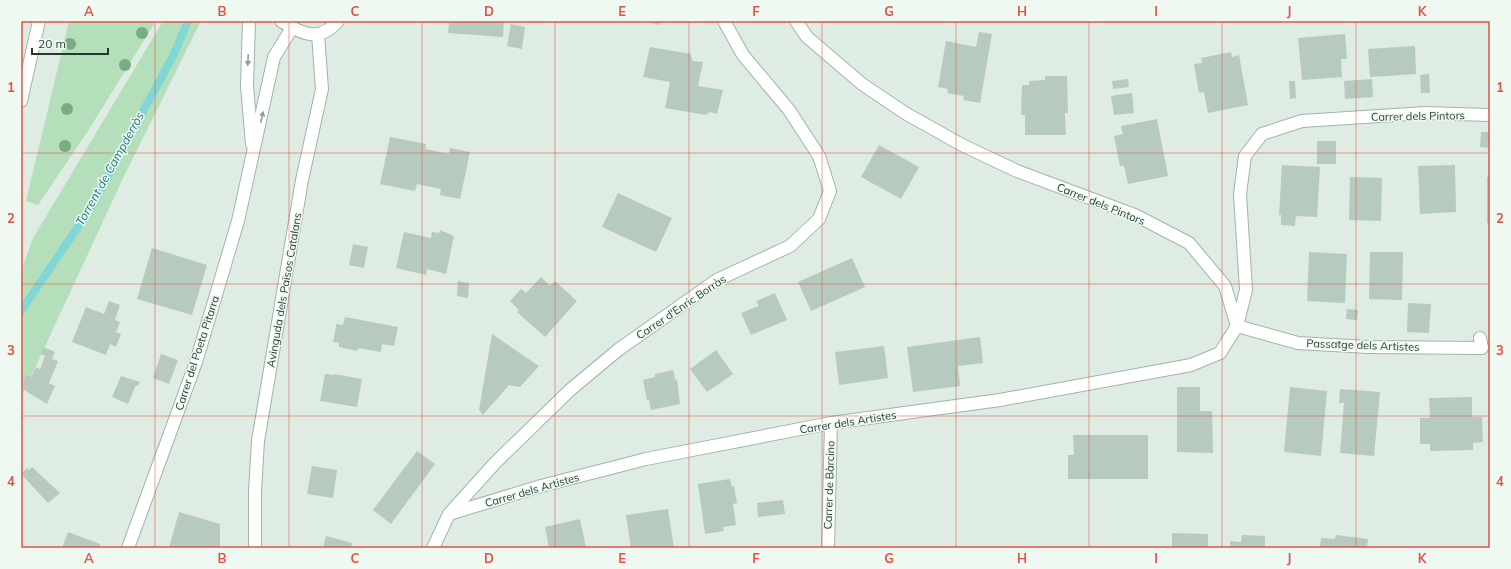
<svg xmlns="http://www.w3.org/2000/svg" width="1511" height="569" font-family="Mulish,sans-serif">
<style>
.green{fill:#b5dfba}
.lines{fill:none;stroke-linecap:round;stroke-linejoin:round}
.stream{stroke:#81d7d6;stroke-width:8}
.building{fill:#b7cabf}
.minor-casing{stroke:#a1b4aa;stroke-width:14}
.minor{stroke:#fff;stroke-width:12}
.tree{fill:#79ac85}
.oneway{fill:#8e9e98}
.grid{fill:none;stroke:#dd5446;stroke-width:1;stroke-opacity:0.55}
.labels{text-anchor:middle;stroke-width:3;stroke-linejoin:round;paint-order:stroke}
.street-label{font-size:11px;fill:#1e3d30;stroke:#f0f8f2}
.water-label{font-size:12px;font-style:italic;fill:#137a7a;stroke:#f0f8f2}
.neatline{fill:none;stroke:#dd5446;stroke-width:1.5}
.grid-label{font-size:13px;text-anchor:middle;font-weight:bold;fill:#dd5446}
</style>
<rect width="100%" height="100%" fill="#dfece4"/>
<!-- green -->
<path class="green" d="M69,21H156L88,131L38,205L26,201Z
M163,21H201L125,174L21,398V272L33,238Z"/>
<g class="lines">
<!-- stream -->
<path class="stream" d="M21,311L92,206L174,54L188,21"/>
</g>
<!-- building -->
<path class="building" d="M449,21H504L503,37L448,33Z
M642,21H661L660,25Z
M511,24L525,27L522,49L507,46Z
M979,32L992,34L980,103L963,100L964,96L947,93L948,89L938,87L946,41L976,47Z
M1345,34L1347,59H1341L1342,77L1302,80L1298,38Z
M1415,46L1416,74L1370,77L1368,49Z
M650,47L691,54V57L693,61L703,62L698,86L723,90L717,114L710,112L706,115L665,108L670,82L643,77Z
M1231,52L1232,57L1239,55L1248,105L1208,113L1204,92L1199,93L1194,64L1202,63L1201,58Z
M1429,74L1430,93H1421L1420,75Z
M1045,76H1067L1068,113H1065L1066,135H1025V115H1021L1022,85H1029V81L1045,80Z
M1128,79L1129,87L1113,89L1112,81Z
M1372,79L1373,97L1345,99L1344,81Z
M1289,81H1295L1296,98L1290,99Z
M1132,93L1134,113L1114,115L1111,96Z
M1157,119L1168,176L1128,184L1124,166H1120L1114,136L1123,134L1121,126Z
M1481,132H1490V148L1480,147Z
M390,137L426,144L425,149L449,154L450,148L470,152L460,199L440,195L441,189L417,184L415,191L380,184Z
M1317,141H1336V164H1317Z
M879,145L919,167L901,199L861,177Z
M1282,165L1320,167L1317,217L1296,216L1295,226L1281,225V215H1279Z
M1455,165L1456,212L1420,214L1418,166Z
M1350,177L1382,178L1381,221L1349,220Z
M1487,177H1490V223H1487Z
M618,193L672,218L656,252L602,227Z
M440,230L454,236L446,274L427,269L426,275L396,268L404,232L431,238L432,232L439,233Z
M353,244L368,247L364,268L349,265Z
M152,248L207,265L192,315L137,299Z
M1309,252L1347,254L1345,303L1307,301Z
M1370,252H1403L1402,300L1369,299Z
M852,258L865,287L811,311L798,282Z
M541,277L550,286L555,281L577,301L545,337L517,312L519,310L510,301L521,289L526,293Z
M458,281L469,283L468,298L457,296Z
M775,293L787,320L751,335L741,313L759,306L756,301Z
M109,301L120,305L115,320L120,322L116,332L121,334L116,347L110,344L106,355L72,342L86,307L104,314Z
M1408,303L1431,304L1429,333L1407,332Z
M1347,309L1358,310L1357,320L1346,319Z
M345,317L398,327L394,346L382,344L381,352L358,348L357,351L339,347V343L333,342L336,327V324L343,325Z
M492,334L539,366L520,387L509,385L483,415L479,410Z
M980,337L983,363L958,366L960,386L913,392L907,347Z
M884,346L888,378L839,385L835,352Z
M43,347L55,352L52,359L58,361L49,383L55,386L47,404L21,388L26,374L31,377L36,367L40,369L45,356L41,354Z
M716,350L733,374L707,392L690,369Z
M161,354L178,360L169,384L153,378Z
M673,370L675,380L677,379L680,404L651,410L649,400H647L643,380L655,377V374Z
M325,374L333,375L334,374L362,379L357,407L320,401Z
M121,376L140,382L138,386L136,385L128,404L112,397Z
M1177,387H1200V411H1212L1213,453L1177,452Z
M1290,387L1327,391L1321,456L1284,452Z
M1340,389L1380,392L1374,456L1340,453L1344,403H1339Z
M1472,397V417H1482L1483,442L1473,443V450L1430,451V444H1420V418H1430L1429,398Z
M1073,435H1148V479H1068V455H1074Z
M417,451L435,464L391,524L373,510Z
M312,466L337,470L333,498L307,494Z
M32,467L60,493L48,503L21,474L27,468L29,470Z
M730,479L732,487L734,486L737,503L733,504L736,525L723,527L724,531L705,534L698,484Z
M783,500L785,514L758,517L757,503Z
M668,509L674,548H631L626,515Z
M179,512L220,524V548H169Z
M580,519L586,548H549L545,527Z
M68,532L100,544L99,548H62Z
M1172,533L1208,534V548H1172Z
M1242,535L1265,536V548H1230V541L1241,542Z
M1336,535L1368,539L1367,548H1320L1321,538L1335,539Z
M326,536L352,543L351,548H323Z"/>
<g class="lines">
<!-- minor casing -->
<g class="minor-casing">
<path id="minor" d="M249,21L247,86L252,144
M281,21C302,34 319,43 338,21
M796,21L807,37L862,84L905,113L962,145L1017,171L1135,215L1189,243L1225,286L1237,326L1246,290L1240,194L1245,156L1262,134L1302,121L1425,113L1490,115
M21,101L39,21
M449,514L541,486L646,459L831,423L1000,400L1191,365L1220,353L1237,326L1298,343L1368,347L1482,348L1480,338
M128,548L196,362L238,221L274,57L292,28
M255,548V491L258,441L302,180L322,89L318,34
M433,548L449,514L495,463L570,390L618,350L717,280L790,246L819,219L830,191L819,156L789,110L743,55L724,21
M828,548L831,423"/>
</g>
<!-- minor -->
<use href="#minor" class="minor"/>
</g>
<!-- trees -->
<g class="tree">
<circle cx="142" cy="33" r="6"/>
<circle cx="70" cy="44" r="6"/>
<circle cx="125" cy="65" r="6"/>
<circle cx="67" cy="109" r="6"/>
<circle cx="65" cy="146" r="6"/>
</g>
<!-- one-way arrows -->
<defs><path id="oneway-solid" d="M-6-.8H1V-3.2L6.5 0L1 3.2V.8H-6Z"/></defs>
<g class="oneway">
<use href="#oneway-solid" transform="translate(248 60) rotate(92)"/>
<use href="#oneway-solid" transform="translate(262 117) rotate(-78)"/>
</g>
<!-- grid -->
<path class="grid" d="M155,21V548M289,21V548M422,21V548M555,21V548M689,21V548M822,21V548M956,21V548M1089,21V548M1222,21V548M1356,21V548M21,153H1490M21,284H1490M21,416H1490"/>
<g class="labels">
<!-- street labels -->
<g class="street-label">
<text transform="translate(1418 116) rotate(-1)" y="4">Carrer dels Pintors</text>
<text transform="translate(1101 204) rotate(22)" y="4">Carrer dels Pintors</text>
<text transform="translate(284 290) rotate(-80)" y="4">Avinguda dels Països Catalans</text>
<text transform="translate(681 307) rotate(-34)" y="4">Carrer d'Enric Borràs</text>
<text transform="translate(1363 345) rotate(2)" y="4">Passatge dels Artistes</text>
<text transform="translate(197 353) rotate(-72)" y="4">Carrer del Poeta Pitarra</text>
<text transform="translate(848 422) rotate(-9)" y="4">Carrer dels Artistes</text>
<text transform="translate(829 485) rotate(-88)" y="4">Carrer de Bàrcino</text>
<text transform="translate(532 490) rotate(-16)" y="4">Carrer dels Artistes</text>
</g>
<!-- water labels -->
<g class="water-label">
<text transform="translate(110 169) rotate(-61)" y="4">Torrent de Campderròs</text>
</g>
</g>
<!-- border -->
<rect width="1511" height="569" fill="none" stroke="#f0f8f2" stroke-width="44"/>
<!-- scale -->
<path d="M32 48v6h76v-6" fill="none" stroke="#1e3d30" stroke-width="2"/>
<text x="38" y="48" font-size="12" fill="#1e3d30" stroke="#f0f8f2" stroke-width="3" paint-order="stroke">20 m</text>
<rect x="22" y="22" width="1467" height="525" class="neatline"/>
<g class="grid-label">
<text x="89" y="16">A</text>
<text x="222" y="16">B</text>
<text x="355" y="16">C</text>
<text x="489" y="16">D</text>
<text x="622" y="16">E</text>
<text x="756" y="16">F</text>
<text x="889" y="16">G</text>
<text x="1022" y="16">H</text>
<text x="1156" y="16">I</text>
<text x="1289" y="16">J</text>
<text x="1422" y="16">K</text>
<text x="11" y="92">1</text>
<text x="1500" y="92">1</text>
<text x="11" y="223">2</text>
<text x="1500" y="223">2</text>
<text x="11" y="355">3</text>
<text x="1500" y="355">3</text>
<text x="11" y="486">4</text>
<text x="1500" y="486">4</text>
<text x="89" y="563">A</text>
<text x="222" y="563">B</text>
<text x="355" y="563">C</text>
<text x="489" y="563">D</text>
<text x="622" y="563">E</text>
<text x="756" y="563">F</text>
<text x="889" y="563">G</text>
<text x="1022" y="563">H</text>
<text x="1156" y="563">I</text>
<text x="1289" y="563">J</text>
<text x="1422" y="563">K</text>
</g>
</svg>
